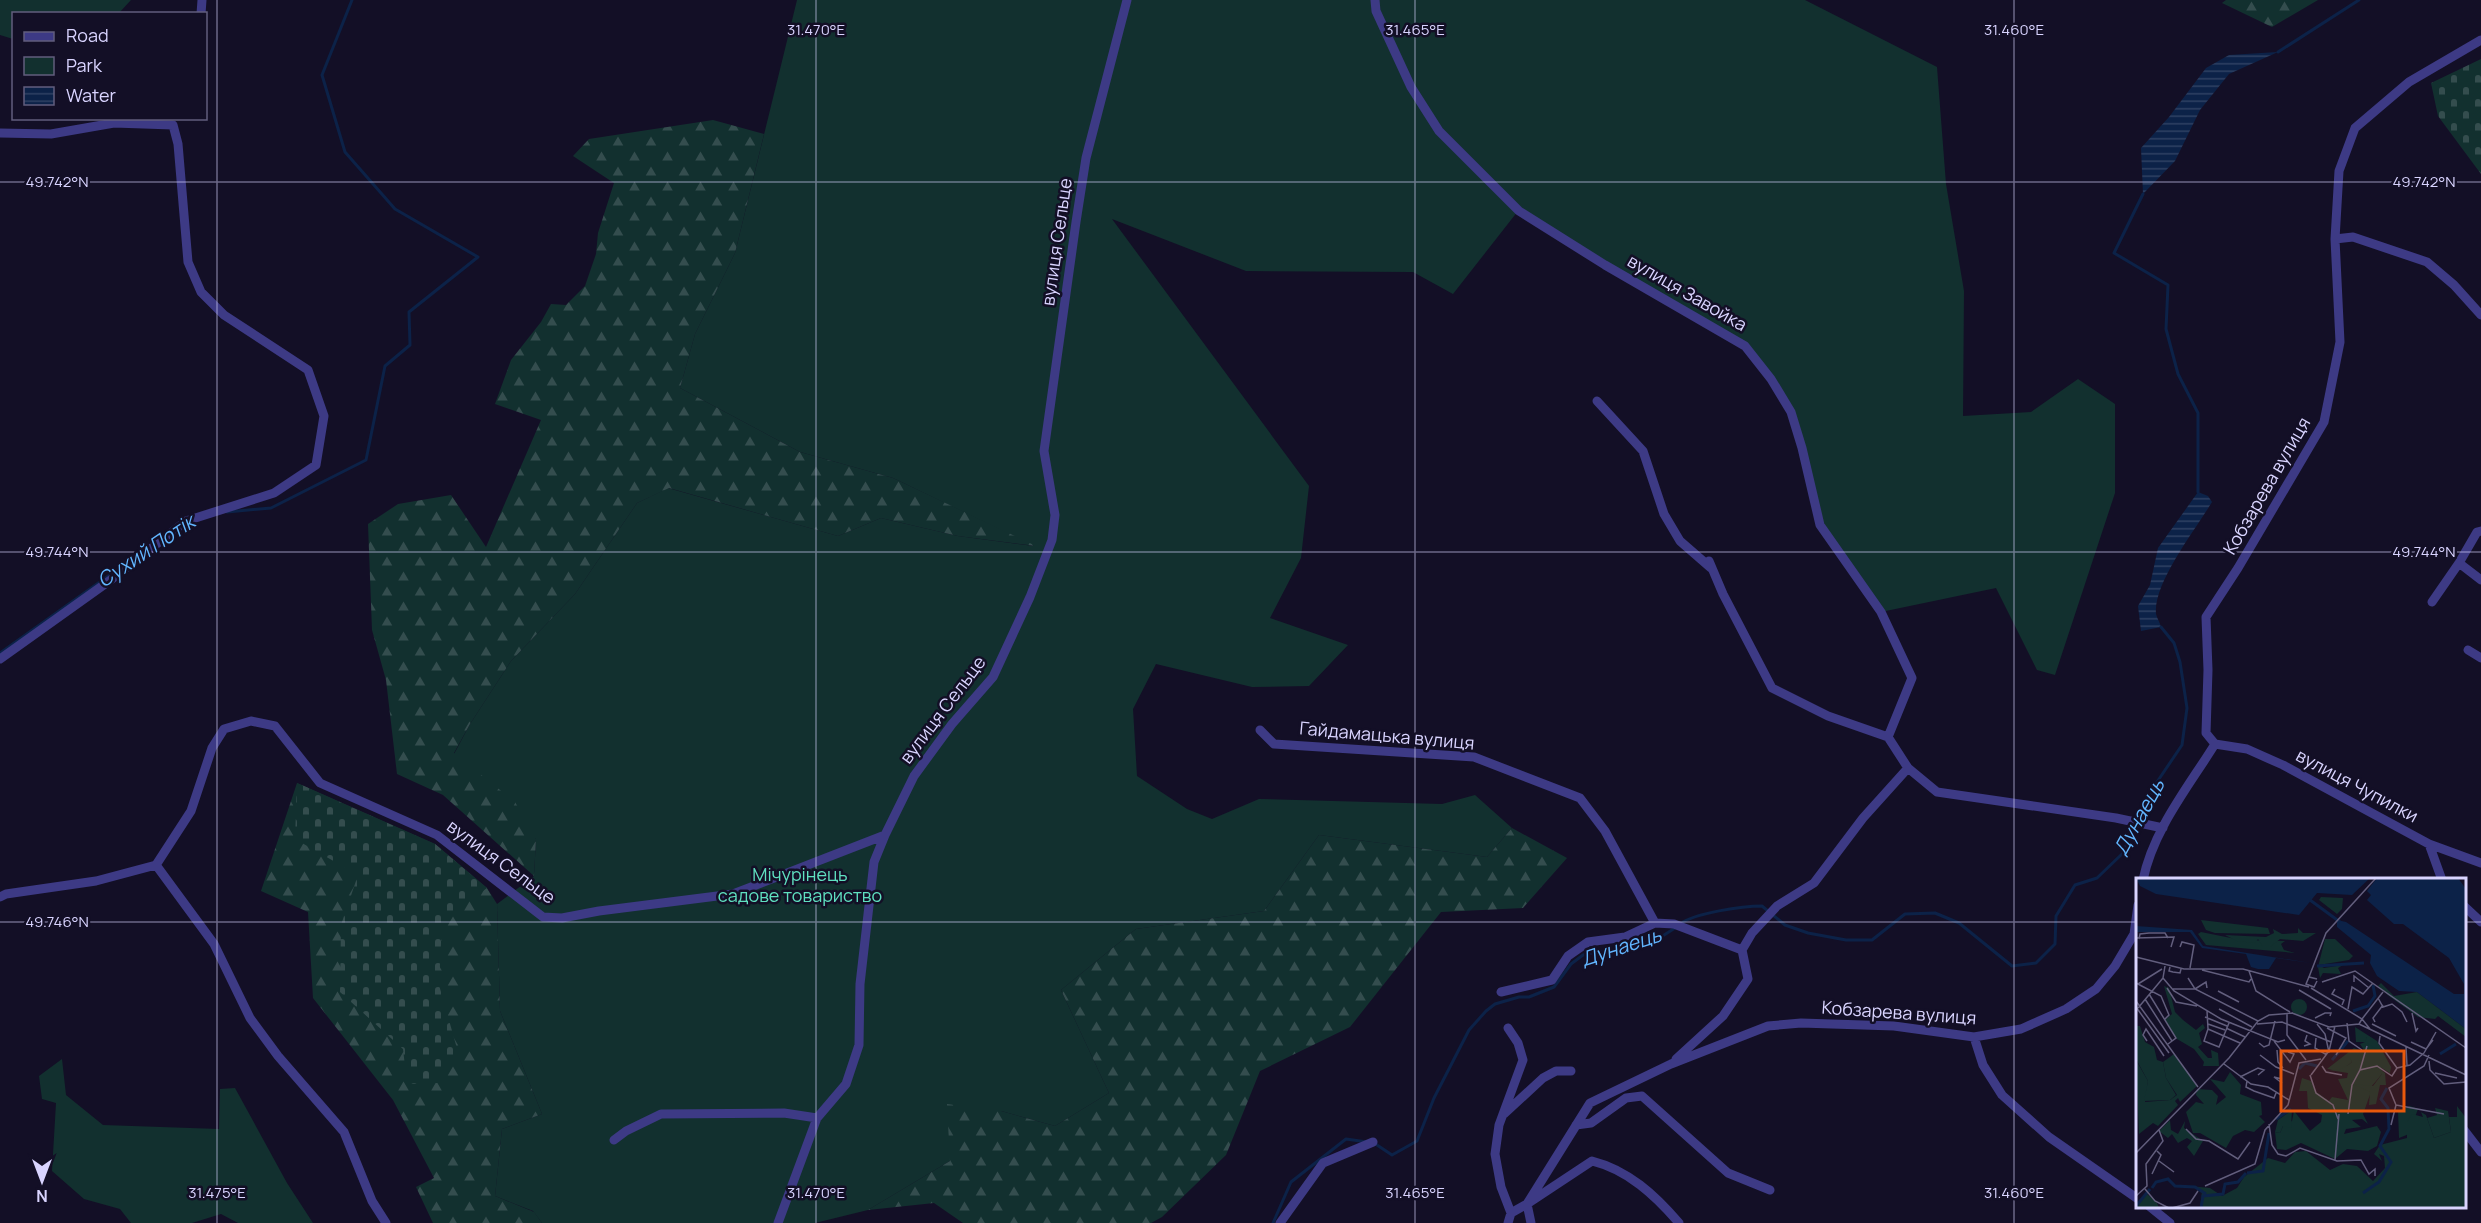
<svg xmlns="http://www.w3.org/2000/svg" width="2481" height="1223" font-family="Manrope,sans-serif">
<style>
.green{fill:#12302f}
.forest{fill:url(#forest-firs)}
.cemetery{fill:url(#cemetery-stones)}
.water{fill:url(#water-rules)}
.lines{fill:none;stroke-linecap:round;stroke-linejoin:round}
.stream{stroke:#0c2248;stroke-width:3}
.street{stroke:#3d3a85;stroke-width:9}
.ticks{fill:none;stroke:#d9d4ff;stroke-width:1.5;stroke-opacity:0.45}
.labels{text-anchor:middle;stroke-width:5;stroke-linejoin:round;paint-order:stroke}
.street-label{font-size:18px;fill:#d9d4ff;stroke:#130f26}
.park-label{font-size:18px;fill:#5fe0c0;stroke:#130f26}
.water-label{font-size:20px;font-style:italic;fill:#62b6ff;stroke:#130f26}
.inset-river{fill:none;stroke:#0c2248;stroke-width:3}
.inset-road{fill:none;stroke:#625e7d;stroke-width:1.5}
.view{fill:#e8590c;fill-opacity:0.15;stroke:#e8590c;stroke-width:3}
.inset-edge{fill:none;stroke:#d9d4ff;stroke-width:3}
.ticks-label{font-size:15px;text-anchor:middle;fill:#d9d4ff;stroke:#130f26;stroke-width:5;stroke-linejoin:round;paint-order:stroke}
</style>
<defs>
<pattern id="forest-firs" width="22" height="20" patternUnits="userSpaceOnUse" patternTransform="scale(1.5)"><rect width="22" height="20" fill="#12302f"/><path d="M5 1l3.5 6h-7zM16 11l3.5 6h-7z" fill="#344d4e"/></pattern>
<pattern id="cemetery-stones" width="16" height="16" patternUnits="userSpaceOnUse" patternTransform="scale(1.5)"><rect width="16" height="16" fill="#12302f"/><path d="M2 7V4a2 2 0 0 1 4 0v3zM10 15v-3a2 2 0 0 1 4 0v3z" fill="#344d4e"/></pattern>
<pattern id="water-rules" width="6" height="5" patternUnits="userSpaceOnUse" patternTransform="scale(1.5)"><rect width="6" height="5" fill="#0c2248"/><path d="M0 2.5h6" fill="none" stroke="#2f4163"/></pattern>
</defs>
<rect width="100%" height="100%" fill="#130f26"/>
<!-- green -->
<path class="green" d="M0,0H131L119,13L14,14L13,39L0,35Z
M797,0H1805L1937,67L1946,184L1964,291L1963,416L2031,412L2078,379L2115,404V493L2055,675L2037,670L1996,588L1881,612L1820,525L1791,412L1745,346L1518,211L1453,294L1413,272L1246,271L1112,219L1309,486L1301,558L1270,618L1348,645L1309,686L1252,687L1156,664L1133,709L1137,776L1187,809L1212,819L1259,799L1442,804L1475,795L1512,828L1487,857L1319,835L1264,911L1136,929L1061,990L1109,1093L1055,1126L1001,1111L950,1161L868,1210L815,1223H542L533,1211L495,1196L502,1129L542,1114L500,1011L497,904L534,876L536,839L454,754L470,724L511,661L575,594L637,503L668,488L838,536L881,518L958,536L1034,546L893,478L800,452L680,388L695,334L735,253Z
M62,1059L66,1095L103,1125L219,1129L220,1089L235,1088L287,1183L313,1223H238L221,1214L192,1223H131L120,1209L84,1199L52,1171L56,1103L42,1099L39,1076Z"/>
<!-- forest -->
<path class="forest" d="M2226,0H2318L2272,27L2222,3Z
M713,120L764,134L735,253L695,334L680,388L800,452L893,478L1036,546L958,536L881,518L838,536L669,488L637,503L575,594L511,661L470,724L454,753L515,802L536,839L534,876L443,795L397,774L386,680L372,630L368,524L398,504L451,495L486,547L541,420L495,404L511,360L541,322L551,304L566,305L585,286L596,254L598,233L614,183L573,156L589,139Z
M297,783L435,844L487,888L497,904L500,1011L542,1114L502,1129L495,1196L534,1212L542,1223H433L416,1187L434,1178L393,1100L313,998L308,912L261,891Z
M1512,828L1567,858L1523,908L1441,912L1350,1027L1260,1071L1226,1155L1162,1217L1151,1223H963L934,1203L868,1210L950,1161L947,1104L1001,1111L1055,1126L1109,1093L1061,990L1136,929L1264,911L1319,835L1487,857Z"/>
<!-- cemetery -->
<path class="cemetery" d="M2481,59V174L2438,116L2431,83Z
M297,783L435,844L487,888L442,921L439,985L458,1052L438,1083L407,1084L403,1049L340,992L341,925L358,875L295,839Z"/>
<!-- water -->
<path class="water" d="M2278,52L2229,74L2200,110L2175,161L2143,194L2141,148L2169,117L2206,68L2229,55Z
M2198,492L2208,496L2212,502C2196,529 2153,583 2156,614C2157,618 2160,623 2161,627L2141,631L2138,606L2150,585L2158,548Z"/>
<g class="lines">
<!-- stream -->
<path class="stream" d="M2278,52L2359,0
M2143,194L2114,253L2168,285L2166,329L2178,374L2198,413V492
M227,512L271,508L366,460L385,366L410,345L409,312L478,257L395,209L345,152L322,75L352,0
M0,653L118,569
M1680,924C1694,913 1743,906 1762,906L1785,925L1808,933L1846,940H1872L1905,914L1935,913L1959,923L2012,966L2036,963L2055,944L2056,916L2075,885L2097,878L2122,854L2157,782L2182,745L2187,708L2180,662L2174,643L2161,627
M1374,1143L1392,1155L1417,1141L1434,1098L1469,1030L1486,1011L1495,1004L1519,997H1529L1554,987L1571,964L1583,955L1605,951L1618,952L1661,937L1675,928
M1273,1223L1291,1182L1346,1139L1367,1142"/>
<!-- street -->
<path class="street" d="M1375,0L1376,11L1411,87L1439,131L1519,211L1605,265L1745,346L1771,379L1791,412L1802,448L1820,525L1881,612L1912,678L1888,737
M201,14L202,0
M0,133L51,134L114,123L173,125
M2335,239L2353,237L2427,262L2454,285L2481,315
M1597,401L1643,451L1664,514L1680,541L1711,568
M1709,561L1723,594L1772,688L1828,716L1888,737
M2459,563L2481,580
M2432,602L2459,563L2477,532L2481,531
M2468,650L2481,658
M0,659L112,579L186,521L274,493L316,465L324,416L308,370L224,315L201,292L188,262L178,144L173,125
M1260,730L1274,744L1474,757L1580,798L1605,831L1655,923
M2215,744L2247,749L2283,765L2429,844L2481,863
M1908,768L1937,792L2116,818L2163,828
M2429,844L2442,880
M156,865L214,944L250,1018L278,1056L344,1132L372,1201L386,1223
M2143,880C2153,830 2189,786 2215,744L2206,733L2208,670L2206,617L2238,568L2324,422L2340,342L2335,239L2339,171L2355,128L2409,82L2481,40
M0,897L6,894L96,881L156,865L191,811L212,748L224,729L251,721L275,726L320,783L437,835L543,917L562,918L599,911L733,894L885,835L914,776L952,724L993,677L1030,597L1052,540L1055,515L1044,451L1076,222L1086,158L1127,0
M2464,906L2481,922
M1501,992L1552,980L1568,956L1588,942L1625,937L1655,923L1674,924L1742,950
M1508,1028L1518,1043L1523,1060L1499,1125L1495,1154L1501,1187L1511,1213
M1974,1037L1983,1065L2002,1095L2049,1137L2138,1199
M1676,1059L1723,1016L1748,979L1742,950L1752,933L1777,906L1814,883L1863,818L1908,768L1888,737
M1504,1114L1543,1078L1556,1071H1571
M1576,1125L1591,1123L1626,1098L1642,1096L1728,1173L1770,1190
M2464,1130L2481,1152
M614,1140L626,1131L661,1114L784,1113L817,1118
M2149,1206L2170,1223
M778,1223L817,1118L846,1084L859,1045L860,984L874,862L885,835
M1280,1223L1323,1163L1373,1142
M1508,1223L1511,1213L1527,1204L1590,1103L1671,1064L1768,1026L1801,1023L1894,1026L1974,1037L2021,1029L2066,1009L2096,989L2115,966L2134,934L2138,905
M1531,1223L1527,1204L1592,1161C1628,1170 1655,1195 1679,1223"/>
</g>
<!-- ticks -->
<path class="ticks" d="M217,0V1223M816,0V1223M1415,0V1223M2014,0V1223M0,182H2481M0,552H2481M0,922H2138M2464,922H2481"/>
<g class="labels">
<!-- street labels -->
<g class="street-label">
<text transform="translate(1057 242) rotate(-82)" y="6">вулиця Сельце</text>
<text transform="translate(1687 293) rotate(30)" y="6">вулиця Завойка</text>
<text transform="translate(2267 486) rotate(-60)" y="6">Кобзарева вулиця</text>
<text transform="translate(943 710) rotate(-53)" y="6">вулиця Сельце</text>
<text transform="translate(1387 736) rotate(5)" y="6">Гайдамацька вулиця</text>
<text transform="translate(2357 786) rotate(28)" y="6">вулиця Чупилки</text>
<text transform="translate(501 862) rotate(36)" y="6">вулиця Сельце</text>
<text transform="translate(1899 1013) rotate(4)" y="6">Кобзарева вулиця</text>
</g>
<!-- park labels -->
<g class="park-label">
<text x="800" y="881">Мічурінець<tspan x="800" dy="21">садове товариство</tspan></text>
</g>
<!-- water labels -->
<g class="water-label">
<text transform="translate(146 551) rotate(-34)" y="7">Сухий Потік</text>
<text transform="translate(2139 817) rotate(-61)" y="7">Дунаець</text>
<text transform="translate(1621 947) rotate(-18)" y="7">Дунаець</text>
</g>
</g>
<!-- overview -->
<g transform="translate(2136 878)">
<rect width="330" height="330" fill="#130f26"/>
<path d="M185,19L207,20L206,31L201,36L183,22ZM65,42L132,50L134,56L79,55L70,52ZM65,54L105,62L149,63L145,66L148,72L159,75L70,67L62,56ZM189,61H199L217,78L213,82L183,87L188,90L207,87L202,90L205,96L187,95L184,100L182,89ZM245,105L258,118L281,114L330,151V159L302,138L299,141L282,139L253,118L242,108ZM155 129a8 8 0 1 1 16 0a8 8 0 1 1-16 0ZM229,158L244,174L246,196L235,209L221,207L235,214L227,236L232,246L226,241L216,242L225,249L210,251L208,256L241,248L245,254L241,268L232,273L211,271L199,281L165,265L150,272L141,271L139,254L144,255L147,248L156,243L158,233L174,253L185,244L186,237L172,230L171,213H163L166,200L175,203L179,213L193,223L196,219L212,222L202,201L211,200L212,195L193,192L212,187L216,184L213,179L228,172L224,166L229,164ZM38,176L61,208L44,224L42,220L39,223L42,227L22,248L17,245L3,256L0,182L12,203L9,224L34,222L41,217L30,200L27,184ZM274,228L282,231L273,256L263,260L262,233ZM299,230L312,233L315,254L298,260L291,240L301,237Z" fill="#12302f"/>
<path d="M162,50L167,55H180L167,63L144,61L134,69H127L122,61L119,65L101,63L89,57L130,59L138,55L137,51L146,56L162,55ZM28,108L33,110L39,134L47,142L60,152L67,146L69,150L63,155L66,166L62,169L72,180H76L75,172L82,175L83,188H67L68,184L58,171L41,161L29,142L36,136ZM0,148H4L9,164L18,169L21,182L27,184L30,200L40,217L34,222L8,223L12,203L0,181ZM219,149L241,163L255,189L254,195L244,189V174L231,165V159L229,164H220ZM218,170L225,173L221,179H214L216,184L212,187L203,192L191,191ZM242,190L249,195L250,207H244L240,226L233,227L234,214L217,206L237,208L246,196ZM94,194L105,207L104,216L125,224L126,237L123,238L129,244L118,254L109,252L97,258L90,270L64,255H57L50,234L60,224L68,226L60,217L61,211L76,212L82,218L80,227L90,219L74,201L88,204ZM321,228L330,240V330H64L66,313L53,308L74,310L86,318L101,310L108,299L132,280L149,285L159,274L170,273L194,292L207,286L221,288L237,303L249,290L248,278L243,276L246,283L238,276L244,267L271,260V244L276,236L287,239L285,234L290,237L298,260L315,254L313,239H321ZM156,232L155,250L147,248L144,255L139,254L142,242ZM10,315L21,325L23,330H0Z" fill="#12302f"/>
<path d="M34,242L35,252L42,256L49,243L48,250L67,263L58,278L51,269L56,263L51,260L42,265L36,256L32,260L23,253Z" fill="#12302f"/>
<path d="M0,0H234L216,17L181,15L163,37L20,16L4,8ZM241,0H322L330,11V151L281,114L263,113L241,98L234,85L235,77L201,49V42L210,44L318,116H328V106L313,80L267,46H258L231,22L235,17L231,13ZM0,48L56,52L67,68L175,85L140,80L133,91H122L115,89L110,76L66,70L54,54H0Z" fill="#0c2248"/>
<path class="inset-river" d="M174,22L204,44M181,88L228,85M217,133L232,128L239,118L237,107M304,176L320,166M196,182L212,163M163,191L169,185L181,188M140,241L155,231M111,295L127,293L133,255M16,310L20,304L32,301L39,308L59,309L70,316M227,315L243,304L255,284L244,268L253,251L252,230L245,221L251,210M0,328L14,311M65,330L67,318L87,316L89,306L102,304L110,295"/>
<path class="inset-road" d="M0,60L38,59L35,69M3,61L4,56L13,55H29L32,60M44,69L46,64L58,67L54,90M0,79L48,91H107L173,109M29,88L27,100L38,113L85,141L142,164L149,162M34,89L33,93L37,94L44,95L45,91M66,92L113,104L115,101M113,93L120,113L154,134M173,99L190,55L240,0M52,100L59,111L122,143M181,101L173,99L170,106L178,109L181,103M186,104L219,93L330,170M218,104V98L233,110M0,105L25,118L33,137L29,141M2,106L26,91M31,110L40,124L61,128M37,111H59M59,111L70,104L71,110M199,111L196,116L208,122L206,127M163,112L195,131M82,113L103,124M13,116L40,160L32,166M242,120L247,129L256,126L266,134L271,144M9,121L36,163M0,123L62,209M0,129L33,175M2,130L27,100M83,131L116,149M212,131L216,109L227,116L237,105M71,133L72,151L68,163L83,169L93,145M151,135V157L170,182M156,135L193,149L223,146L226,141L175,110M276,135L280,153L282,150M69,139L91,148M179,140L189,135H195L194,138M239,144L237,140L247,127M211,145L213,163L226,172M72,146L89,152M121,146L146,144L195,164M223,146L330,197M236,146L260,158M90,150L109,159M191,150L210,160L200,177M72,151L104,165M234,151L226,141L247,114M244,158L243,165L261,190M180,160L179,170L189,176L193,174L189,156L181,146M11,163L7,157L10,151L28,178M138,163L154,184L158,176L152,174M275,164L290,171L297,162M123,165L128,169L133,167L139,143M168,168L174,166L169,163L171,157M270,169L271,188M141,172L142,184L147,190M288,175L300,154M124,177L140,189L158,196M293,183L294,192L308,206L330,204M88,186L115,206L132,209L153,222M186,188L190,194L206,197M224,192L231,168M299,195L321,200M174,197L180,215L197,227L202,241M175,197L193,173L199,148M104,199L122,190L128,192L122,197M146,201L138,199L146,205M111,203L110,209L118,213L138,220L140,215M260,227L308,236M212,236L216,207L224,192L241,188L256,198L261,190L274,187L288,175M133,246L136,267L142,276L150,278L164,270L201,283L225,282L233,296L239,291V298M255,247L260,227L253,210L288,188L293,177M50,251L60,261L73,263L102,281L114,264M0,275L93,180L122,143L133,137L157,135M199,282L203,236M23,283L38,294M16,296L25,277L21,273M69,308L119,286L129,252L152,227L163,185L185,181M9,311L19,323L33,330M0,318L11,308L10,286L27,263L23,252M36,330L54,325L62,313"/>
<path class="view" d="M145,173H268V233H145Z"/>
<rect width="330" height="330" class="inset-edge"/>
</g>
<g class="ticks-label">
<text x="816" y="35">31.470°E</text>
<text x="1415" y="35">31.465°E</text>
<text x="2014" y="35">31.460°E</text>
<text x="2424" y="187">49.742°N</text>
<text x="57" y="187">49.742°N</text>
<text x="2424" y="557">49.744°N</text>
<text x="57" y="557">49.744°N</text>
<text x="57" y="927">49.746°N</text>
<text x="217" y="1198">31.475°E</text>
<text x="816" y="1198">31.470°E</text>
<text x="1415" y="1198">31.465°E</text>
<text x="2014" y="1198">31.460°E</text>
</g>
<!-- legend -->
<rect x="12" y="12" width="195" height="108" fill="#130f26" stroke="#625e7d" stroke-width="1.5"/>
<rect x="24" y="32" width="30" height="9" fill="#3d3a85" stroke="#625e7d" stroke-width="1.5"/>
<text x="66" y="42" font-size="18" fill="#d9d4ff">Road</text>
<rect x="24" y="57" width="30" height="18" fill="#12302f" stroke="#625e7d" stroke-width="1.5"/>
<text x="66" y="72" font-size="18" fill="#d9d4ff">Park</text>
<rect x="24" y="87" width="30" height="18" fill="url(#water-rules)" stroke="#625e7d" stroke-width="1.5"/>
<text x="66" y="102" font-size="18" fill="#d9d4ff">Water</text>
<!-- north arrow -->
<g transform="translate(42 1181) rotate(180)" stroke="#130f26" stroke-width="4.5" paint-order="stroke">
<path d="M0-4.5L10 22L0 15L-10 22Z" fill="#d9d4ff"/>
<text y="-9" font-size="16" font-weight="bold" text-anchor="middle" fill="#d9d4ff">N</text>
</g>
</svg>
